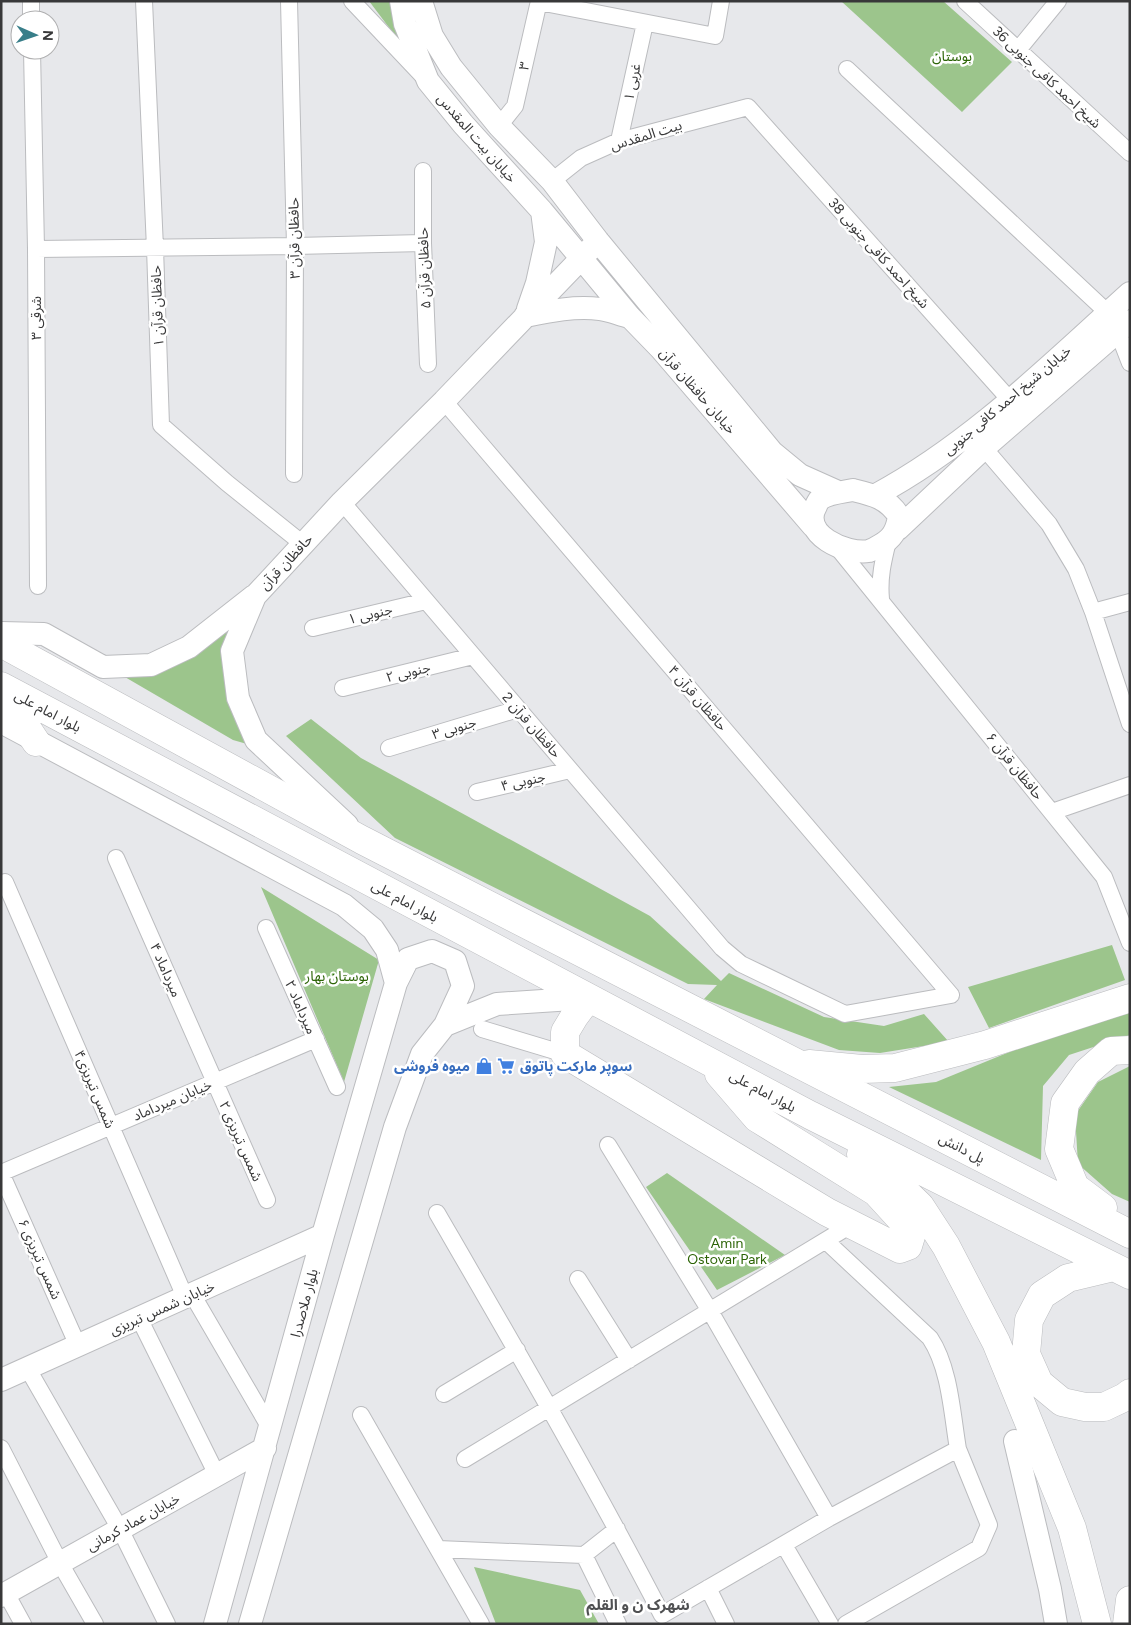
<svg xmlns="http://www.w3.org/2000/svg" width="1131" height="1625" font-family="Figtree,'Noto Sans Arabic',sans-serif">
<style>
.green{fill:#9cc58c}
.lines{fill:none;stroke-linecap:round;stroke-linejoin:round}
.street-casing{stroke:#bbbcbf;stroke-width:18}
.secondary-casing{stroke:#bbbcbf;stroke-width:24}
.highway-casing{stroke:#bbbcbf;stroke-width:29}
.street{stroke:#fff;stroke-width:16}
.secondary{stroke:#fff;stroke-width:22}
.highway{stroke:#fff;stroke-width:28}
.labels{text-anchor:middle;stroke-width:5;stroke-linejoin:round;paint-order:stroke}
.park-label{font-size:14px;fill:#2c6406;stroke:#fff}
.street-label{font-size:14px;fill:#383839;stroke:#fff}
.shop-label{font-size:14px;font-weight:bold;fill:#366cbe;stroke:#fff;text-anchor:end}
.neighbourhood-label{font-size:15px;font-weight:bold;fill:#4f5052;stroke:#fff}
</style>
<rect width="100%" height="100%" fill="#e7e8eb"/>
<!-- green -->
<path class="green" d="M369,1H396L406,50Z
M841,1H943L1012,62L962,112Z
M235,619L223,669L232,708L254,746L233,740L118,673Z
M311,719L361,758L650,916L721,981L729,973L824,1017L884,1026L924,1014L949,1042L880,1053L839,1050L704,999L717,985L688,984L395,838L286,736Z
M261,887L379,960L344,1082Z
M1112,945L1125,980L989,1028L968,987Z
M1130,1010V1035L1069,1055L1043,1086L1041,1160L889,1087L936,1082L1019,1048Z
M1130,1066V1202L1112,1194L1078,1164L1075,1115L1098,1082Z
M667,1173L785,1255L717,1290L646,1187Z
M474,1567L580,1590L599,1624H496Z"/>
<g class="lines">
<!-- street casing -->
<g class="street-casing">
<path id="street" d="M31,1V20
M144,1L155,248L161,425L227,483L303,544
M289,1L295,246L294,474
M352,1L421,74
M965,1L1130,153
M539,2L715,36L721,1
M32,50L36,249L38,586
M1018,50L1058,1
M847,69L1108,313
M499,126L515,106L539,1
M619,141L645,23
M423,171V243L428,364
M552,181L581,158L619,141L748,107L1010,400
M36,249L295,246L423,243
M1118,332L1130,363
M444,401L951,995
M984,448L1049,524L1076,569L1093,612L1130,602
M342,502L722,948L741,964L845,1014L951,995
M837,547L1104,877L1130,943
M881,599C879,578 883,561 888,541
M1093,612L1130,724
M313,628L426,601
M343,688L473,656
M389,748L518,709
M477,792L570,770
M1052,812L1130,785
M116,858L267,1200
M5,882L185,1297
M266,928L337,1087
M482,1029L565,1054
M608,1145L710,1311L829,1518
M1,1173L316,1039
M1,1173L78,1346
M437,1213C514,1346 591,1478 662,1615L829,1518L958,1449L989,1525L979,1548L846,1624
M826,1241L930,1338C950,1368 952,1414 958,1449
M578,1279L629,1360
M192,1294L270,1428
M139,1318L217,1475
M28,1369L120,1529L167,1624
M444,1394L517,1350
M361,1415L481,1624
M1,1448L60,1563L95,1624
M465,1459L851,1225
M784,1545L830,1624
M438,1549L584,1555L617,1529
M584,1555L618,1624
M708,1588L726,1624
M6,1593L23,1624"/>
</g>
<!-- secondary casing -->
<g class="secondary-casing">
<path id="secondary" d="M401,1L405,24L428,81L463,124L542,211L630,317L661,349L813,526
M421,1L432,36L451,67L499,126L552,181L598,241L772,452L800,475L838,492
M528,309L537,283L546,242L542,211
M525,316C550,311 574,306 600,309C610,310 620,315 630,317
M853,490C874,495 887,498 899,516C897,531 892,539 879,546C876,548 872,550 869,551C846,555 799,534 816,506C816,505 819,500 820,499C829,493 843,492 853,490Z
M876,495C971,444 1050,365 1130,293
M898,529L984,448L1130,321
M1,633L44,634L103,667L151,665L189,647L254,596
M1,722L344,905L373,929L387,950L396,983
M347,825L256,740L238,698L232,651L255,596L342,502L444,401L598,241
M445,1025L497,1004L588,998
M1,1380L323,1235
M1015,1441L1050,1589L1056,1624
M1,1596L265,1448
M215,1624L323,1235L396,983L408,959L432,951L455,961L463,986L445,1025L422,1054L395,1127L250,1624"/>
</g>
<!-- highway casing -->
<g class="highway-casing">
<path id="highway" d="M1,643L362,840L1130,1234
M1,686L810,1115L1130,1275
M1,689L36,742
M588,998L574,1017L565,1032V1054L827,1212L900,1249L908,1246L911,1236L908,1227L876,1192L757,1118L719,1074
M809,1064L862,1069L895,1068L985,1045L1130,998
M861,1154L885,1172L920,1206L946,1246L996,1342L1072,1528L1097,1624
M1103,1208L1075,1187L1059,1149L1065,1103L1087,1072L1111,1051L1130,1050
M1114,1267L1068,1278L1042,1295L1029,1320L1026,1354L1039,1383L1062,1402L1085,1407H1104L1125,1397L1130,1393
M1127,1624L1130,1600"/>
</g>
<!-- street -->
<use href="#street" class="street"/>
<!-- secondary -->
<use href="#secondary" class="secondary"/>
<!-- highway -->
<use href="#highway" class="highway"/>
</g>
<!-- icons -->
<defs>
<g id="shop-bare" transform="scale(1.35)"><path d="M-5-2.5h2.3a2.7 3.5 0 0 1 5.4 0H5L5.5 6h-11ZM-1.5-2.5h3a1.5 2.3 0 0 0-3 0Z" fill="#3f7fe0" stroke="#fff" stroke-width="2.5" paint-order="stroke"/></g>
<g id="supermarket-bare" transform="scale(1.35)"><path d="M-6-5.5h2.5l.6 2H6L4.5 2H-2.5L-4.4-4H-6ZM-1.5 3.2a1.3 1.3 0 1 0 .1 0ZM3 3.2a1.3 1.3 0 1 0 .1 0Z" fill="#3f7fe0" stroke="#fff" stroke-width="2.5" paint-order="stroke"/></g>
</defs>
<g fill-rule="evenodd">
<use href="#shop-bare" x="484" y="1066"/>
<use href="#supermarket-bare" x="506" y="1066"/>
</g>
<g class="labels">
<!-- park labels -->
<g class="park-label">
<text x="952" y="61">بوستان</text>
<text x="337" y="981">بوستان بهار</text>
<text x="727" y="1248">Amin<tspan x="727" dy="16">Ostovar Park</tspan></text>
</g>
<!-- street labels -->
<g class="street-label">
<text transform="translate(524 66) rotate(-77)" y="5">۳</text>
<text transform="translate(1047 77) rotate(43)" y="5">شیخ احمد کافی جنوبی 36</text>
<text transform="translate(632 82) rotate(-78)" y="5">۱ غربی</text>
<text transform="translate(646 135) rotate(-17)" y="5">بیت المقدس</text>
<text transform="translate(477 138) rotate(49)" y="5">خیابان بیت المقدس</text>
<text transform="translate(294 238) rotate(-91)" y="5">حافظان قرآن ۳</text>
<text transform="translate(879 253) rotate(48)" y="5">شیخ احمد کافی جنوبی 38</text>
<text transform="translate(424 268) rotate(-92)" y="5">حافظان قرآن ۵</text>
<text transform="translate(157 306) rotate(-92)" y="5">حافظان قرآن ۱</text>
<text transform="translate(36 318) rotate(-90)" y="5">۳ شرقی</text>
<text transform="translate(698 391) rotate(49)" y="5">خیابان حافظان قرآن</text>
<text transform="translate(1007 400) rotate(-40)" y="5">خیابان شیخ احمد کافی جنوبی</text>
<text transform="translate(286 562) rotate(-47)" y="5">حافظان قرآن</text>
<text transform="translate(370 614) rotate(-14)" y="5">جنوبی ۱</text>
<text transform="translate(408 672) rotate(-14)" y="5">جنوبی ۲</text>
<text transform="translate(698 698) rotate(49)" y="5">حافظان قرآن ۴</text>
<text transform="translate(48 711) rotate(28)" y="5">بلوار امام علی</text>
<text transform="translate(532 725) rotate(49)" y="5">حافظان قرآن 2</text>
<text transform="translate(454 728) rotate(-17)" y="5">جنوبی ۳</text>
<text transform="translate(1015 766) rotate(51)" y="5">حافظان قرآن ۶</text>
<text transform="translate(523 781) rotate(-13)" y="5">جنوبی ۴</text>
<text transform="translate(405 901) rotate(28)" y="5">بلوار امام علی</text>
<text transform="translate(166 970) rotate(66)" y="5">میرداماد ۴</text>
<text transform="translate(301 1007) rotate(66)" y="5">میرداماد ۲</text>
<text transform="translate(95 1089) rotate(67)" y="5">شمس تیریزی۴</text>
<text transform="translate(763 1091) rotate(28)" y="5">بلوار امام علی</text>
<text transform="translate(172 1100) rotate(-23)" y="5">خیابان میرداماد</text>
<text transform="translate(241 1141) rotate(66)" y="5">شمس تبریزی ۲</text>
<text transform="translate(962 1148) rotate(27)" y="5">پل دانش</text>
<text transform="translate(40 1259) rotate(66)" y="5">شمس تبریزی ۶</text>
<text transform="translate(304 1303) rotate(-75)" y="5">بلوار ملاصدرا</text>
<text transform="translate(162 1308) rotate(-24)" y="5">خیابان شمس تبریزی</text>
<text transform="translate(133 1522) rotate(-29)" y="5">خیابان عماد کرمانی</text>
</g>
<!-- shop labels -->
<g class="shop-label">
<text x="470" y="1071">میوه فروشی</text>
<text x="520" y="1071" text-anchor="start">سوپر مارکت پاتوق</text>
</g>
<!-- neighbourhood labels -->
<g class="neighbourhood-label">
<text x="638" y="1610">شهرک ن و القلم</text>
</g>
</g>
<!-- border -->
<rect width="1131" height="1625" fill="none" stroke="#383839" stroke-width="5"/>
<!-- north arrow -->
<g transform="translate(35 35) rotate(92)"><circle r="24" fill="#ffffff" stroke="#afafb0"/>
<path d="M0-4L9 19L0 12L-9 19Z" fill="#387e89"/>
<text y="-8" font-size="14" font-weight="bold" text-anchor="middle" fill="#383839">N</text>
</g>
</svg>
